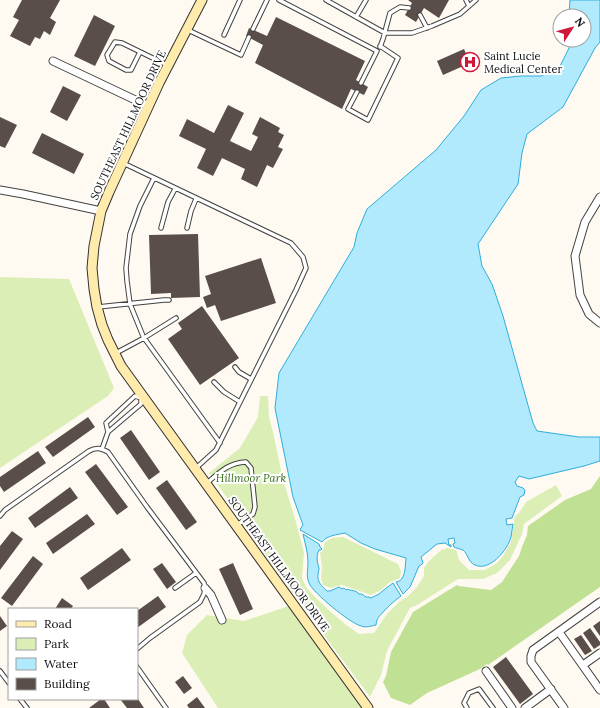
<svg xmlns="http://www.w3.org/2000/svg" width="600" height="708" font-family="Lora,serif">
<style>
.green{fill:#daeeb6}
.forest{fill:#c0e193}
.water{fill:#b0eafc;stroke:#2faddb}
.building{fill:#594e4a}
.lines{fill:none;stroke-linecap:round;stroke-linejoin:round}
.lane-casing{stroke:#424242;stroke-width:5.5}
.street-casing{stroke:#424242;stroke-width:9}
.secondary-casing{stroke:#313131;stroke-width:11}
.lane{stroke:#fff;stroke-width:3.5}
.street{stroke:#fff;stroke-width:7}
.secondary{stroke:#ffebac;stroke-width:9}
.labels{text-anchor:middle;stroke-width:4;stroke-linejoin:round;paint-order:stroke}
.poi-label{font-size:11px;fill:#0f0f0f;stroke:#fff;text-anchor:start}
.street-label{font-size:11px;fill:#0f0f0f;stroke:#fff}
.park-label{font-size:11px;font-style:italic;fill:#356e18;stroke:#fff}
</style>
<rect width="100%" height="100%" fill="#fffaf1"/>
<!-- green -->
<path class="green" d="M0,277L69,279L114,388L108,396L0,468Z
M260,396H268L269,417L273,432L283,480L294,515L304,552L302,578L306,587L316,598L333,614L345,624L359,634L374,633L387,614L399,602L407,597L417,587L424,576V568L429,561L440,551L447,548L456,550L459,560L469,570H485L497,563L503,556L511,542L515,516L519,513L526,502L556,485L562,496L524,524L522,534L510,560L497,573L483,579H458L417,605L410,608L387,651L381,675L370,697L269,561L249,528L209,473L240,448L258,417Z
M343,537L398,564L401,571L400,578L390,582L381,590L371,595L342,585L330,588L323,585L321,578L322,567L320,553L323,550L325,542L332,538Z
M289,606L362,708H218L182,653L187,635L207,615L244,621Z"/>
<!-- forest -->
<path class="forest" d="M600,476V587L488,665L487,664L480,669L427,693L410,705L391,698L383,682L386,676L391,652L413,612L457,585L459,586L491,590L502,582L519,556L522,547L527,535L528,526L565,500L591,489Z"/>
<!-- water -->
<path class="water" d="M570,0H600V42L595,48L563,107L527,134L522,153L518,184L478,244L482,266L492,284L503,316L533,423L537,431L579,437H600V461L584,466L529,479L519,476L515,482L517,486L523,488L525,490L524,495L520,497L512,518L506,519L507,525L513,524C512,528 512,533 511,537C508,549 490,572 475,565C468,562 468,554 463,550C460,549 456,548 454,547L453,544L455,543L454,538L448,539L449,545H451V547L445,543L437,544L421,557L423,563L421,565L419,566L410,587L403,594L396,582C406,581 405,566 406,558L375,549L361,543L345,533C336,535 328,535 322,542L300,530L301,528L303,525L293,497L275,408L279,373L354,247L357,233L367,209L436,150L464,116L481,90L501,78L521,76H541L560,66L573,40H584V16H569Z
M303,534L319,544L320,547L322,549L321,550H319C316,556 317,562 319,568C319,571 318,572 318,575C317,582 322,586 327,591H330L339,587L342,589L344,588L346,590L348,589L349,590C352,590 357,591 359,594H362L366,597H369L371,598L379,594L385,589L393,583L401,596C394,601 390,605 384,611C379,617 377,617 376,625C371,626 366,628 361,626C350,623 313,593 309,583C306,576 308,569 308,562C308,552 305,544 303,534Z"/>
<!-- building -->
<path class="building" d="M22,0H60L50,18L56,22L50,35L44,31L40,39L35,37L30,46L10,36L19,20L13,17Z
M408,0H449L439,18L424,8L416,22L405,15L412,3Z
M94,15L115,26L95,66L74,56Z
M276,17L365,61L356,80L368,87L364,95L351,89L342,109L255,63L263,45L246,36L249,28L267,36Z
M464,49L470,63L443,75L437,61Z
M63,86L81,95L67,121L50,112Z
M228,105L244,113L230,141L251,151L258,137L252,134L260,117L280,128L278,132L284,135L278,147L283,149L273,168L267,165L257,187L241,179L245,169L222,158L213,176L197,168L206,149L179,136L187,119L214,133Z
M0,117L17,125L5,148L0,146Z
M42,133L84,154L74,174L32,153Z
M198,234L200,297L171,298V293L151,294L149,235Z
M261,258L276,303L221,321L215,305L207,308L203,297L211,294L205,276Z
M202,306L239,358L200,385L168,339L182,329L178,323Z
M88,417L95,427L53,457L45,447Z
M131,430L160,472L149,480L120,438Z
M38,451L46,463L4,492L0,486V477Z
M96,464L128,507L117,515L85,472Z
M167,480L197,522L186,530L156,488Z
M70,487L78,498L35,528L28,518Z
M87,514L95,524L53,554L46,543Z
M12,531L23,539L0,570V546Z
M122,548L131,560L88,590L80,578Z
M33,556L43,564L12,606L1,598Z
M162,563L176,582L167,589L153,569Z
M233,563L253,609L240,615L219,569Z
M158,596L166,607L137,628V611Z
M62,598L73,606L71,609H55Z
M0,616L7,626L0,631Z
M600,621V636L593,626Z
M590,628L600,642V645L594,649L583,633Z
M581,635L592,651L585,655L574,639Z
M506,657L533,694L520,704L493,667Z
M183,676L192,688L184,694L175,682Z
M197,697L205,708H189L187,705Z
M101,699H104L110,708H89Z
M120,699H138L144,708H127Z"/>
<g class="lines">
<!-- lane casing -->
<g class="lane-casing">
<path id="lane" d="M279,0L377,51L361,83
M326,0L385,33H412L432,26L460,14L476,0
M466,0L469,6
M420,15L427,28
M356,17L366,0
M253,29L267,0
M188,30L241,55L249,37
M224,35L240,0
M380,47L383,39L390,13L400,7L409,8
M140,52L131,70H126L109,61L107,55L115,42L122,43L167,65
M357,92L348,109L368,120L398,58L380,46
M123,163L291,243L303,257L306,268L296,290L216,450L196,468
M154,178L140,206L130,234L126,268L127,281L130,304L143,336L147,342L220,443
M161,228L168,202L175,189
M187,228L191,211L196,199
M98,307L164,300H169
M116,353L144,338L176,318
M235,367L239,372L251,379
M214,382L224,392L240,402
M108,432L106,423L135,396L141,398
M102,449L108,432L141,404V398
M207,483C220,472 228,463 246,462L251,468L255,507L253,514L237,525
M0,516L5,510L89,451C96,447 101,448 108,452L147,507L204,583L205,588L204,594L200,602L150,638L137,649
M175,588L196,573
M137,667L166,708
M0,671L9,683
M20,699L27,708
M467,708L464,703L469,693L479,689L493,708"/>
</g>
<!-- street casing -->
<g class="street-casing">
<path id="street" d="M53,61L148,106
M0,190L23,194L101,211
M600,197L585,222L575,256L580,295L589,314L600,323
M205,588L211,595L222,620
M559,632L600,690
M583,665L600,653
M486,671L512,708
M525,708L551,689
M564,708L531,662V656L533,650L600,602"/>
</g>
<!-- secondary casing -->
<g class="secondary-casing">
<path id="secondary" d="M202,0L159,83L109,192L101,211L94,246L92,268L94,289L97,307L102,325L108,340L121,366L368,708"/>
</g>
<!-- lane -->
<use href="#lane" class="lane"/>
<!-- street -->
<use href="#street" class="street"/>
<!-- secondary -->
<use href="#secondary" class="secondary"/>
</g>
<!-- icons -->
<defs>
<g id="hospital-ring" transform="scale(1)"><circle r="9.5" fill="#fff" stroke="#ce1839" stroke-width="1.5"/><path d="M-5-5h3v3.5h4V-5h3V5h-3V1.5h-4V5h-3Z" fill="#ce1839"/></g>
</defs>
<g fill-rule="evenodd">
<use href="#hospital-ring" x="470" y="62"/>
</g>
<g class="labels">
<!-- poi labels -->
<g class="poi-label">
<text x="484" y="60">Saint Lucie<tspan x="484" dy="13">Medical Center</tspan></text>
</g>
<!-- street labels -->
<g class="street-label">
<text transform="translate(128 125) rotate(-65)" y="4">SOUTHEAST HILLMOOR DRIVE</text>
<text transform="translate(279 564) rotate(54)" y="4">SOUTHEAST HILLMOOR DRIVE</text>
</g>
<!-- park labels -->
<g class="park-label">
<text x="251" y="482">Hillmoor Park</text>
</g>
</g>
<!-- legend -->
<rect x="8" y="608" width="130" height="92" fill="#ffffff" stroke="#9f9f9f"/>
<rect x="16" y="621" width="20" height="6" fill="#ffebac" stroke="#9f9f9f"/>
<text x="44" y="628" font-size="12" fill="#0f0f0f">Road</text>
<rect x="16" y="638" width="20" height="12" fill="#daeeb6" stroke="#9f9f9f"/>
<text x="44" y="648" font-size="12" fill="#0f0f0f">Park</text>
<rect x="16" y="658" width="20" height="12" fill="#b0eafc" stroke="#9f9f9f"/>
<text x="44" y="668" font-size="12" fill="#0f0f0f">Water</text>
<rect x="16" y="678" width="20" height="12" fill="#594e4a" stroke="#9f9f9f"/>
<text x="44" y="688" font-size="12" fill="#0f0f0f">Building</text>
<!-- north arrow -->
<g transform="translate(572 28) rotate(54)"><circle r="19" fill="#ffffff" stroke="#9f9f9f"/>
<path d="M0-3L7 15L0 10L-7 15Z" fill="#ce1839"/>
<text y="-6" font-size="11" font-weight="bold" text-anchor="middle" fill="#0f0f0f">N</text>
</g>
</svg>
